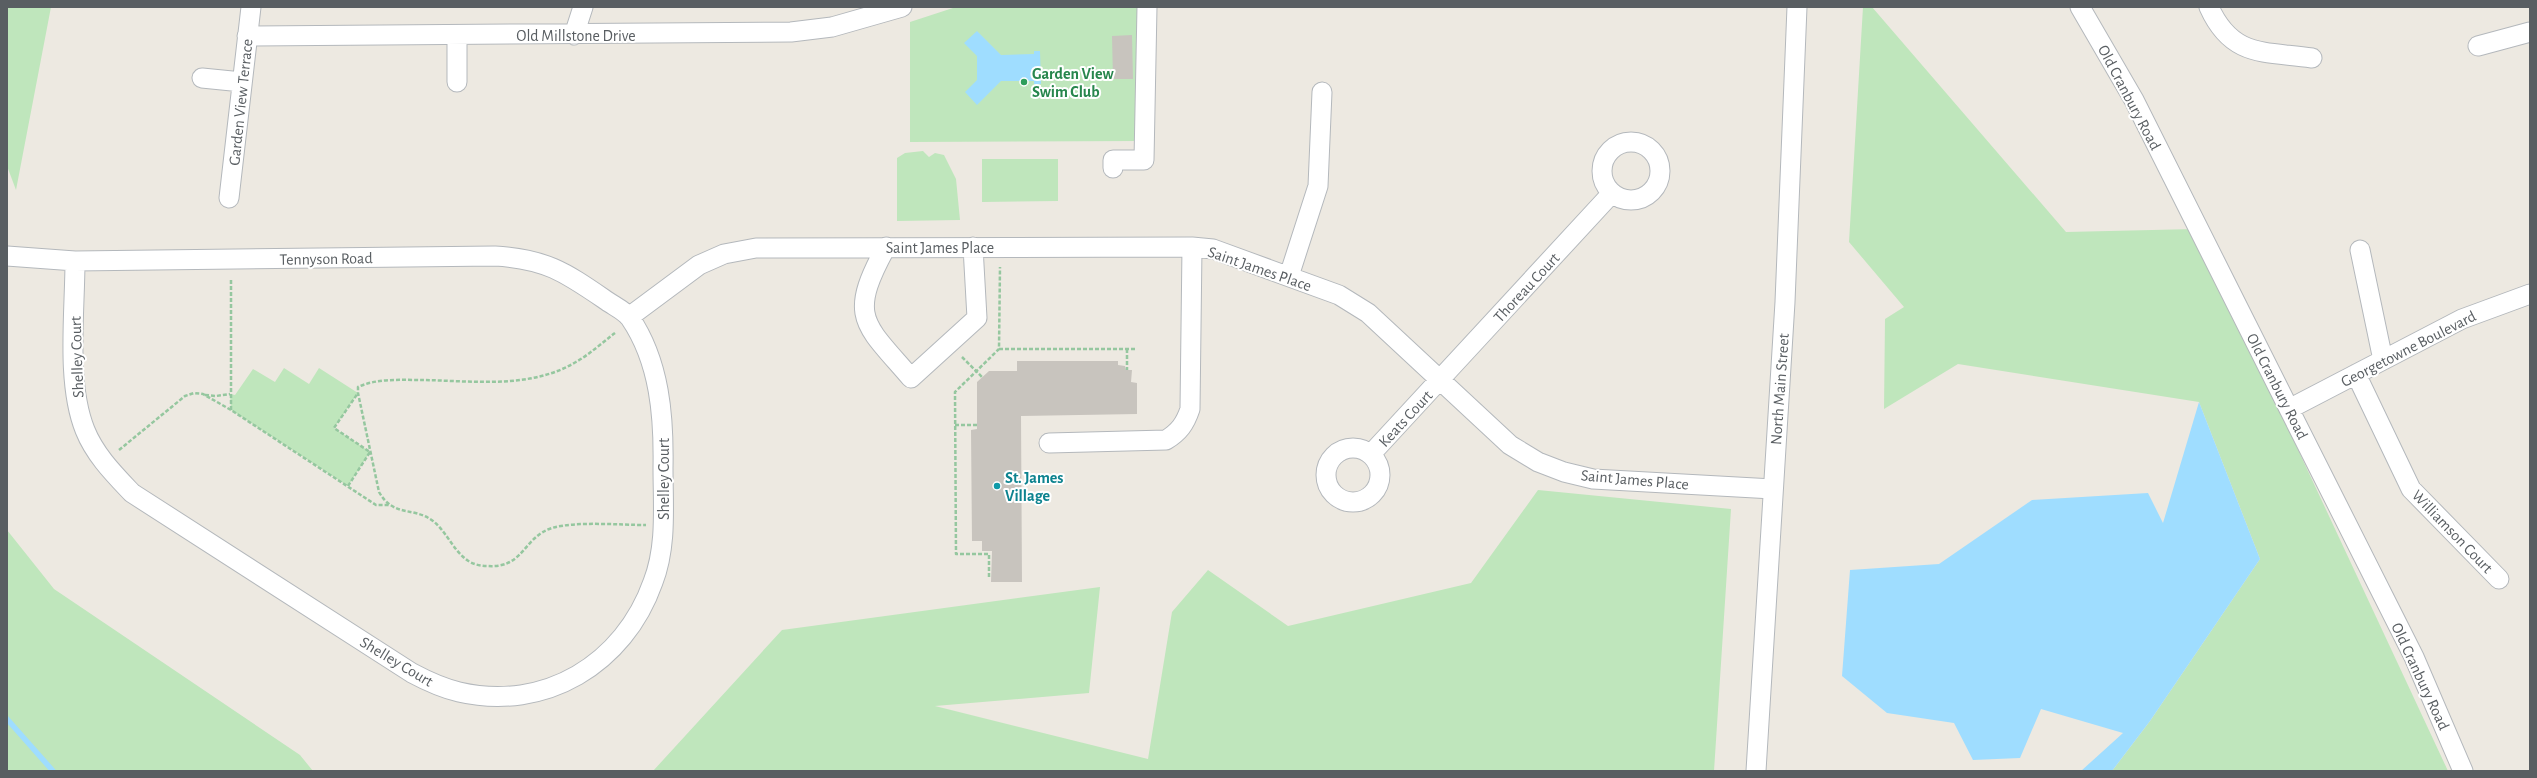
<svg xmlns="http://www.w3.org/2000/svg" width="2537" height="778" font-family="'Alegreya Sans',sans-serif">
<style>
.green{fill:#bfe6bc}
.water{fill:#9fddff}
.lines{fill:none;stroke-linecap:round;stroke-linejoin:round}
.stream{stroke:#9fddff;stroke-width:5.5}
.building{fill:#c8c4be}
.minor-casing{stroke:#b4b8bc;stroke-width:21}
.path{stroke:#95c79f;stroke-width:2.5;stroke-dasharray:4 2;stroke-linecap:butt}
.minor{stroke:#fff;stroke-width:19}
.leisure-dot{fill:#2e9e5b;stroke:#fff;stroke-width:1.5}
.culture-dot{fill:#0f9aa8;stroke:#fff;stroke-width:1.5}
.labels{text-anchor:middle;stroke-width:4;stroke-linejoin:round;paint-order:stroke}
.street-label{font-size:16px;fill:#595e62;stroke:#fff}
.leisure-label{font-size:16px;font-weight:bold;fill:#27864d;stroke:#fff;text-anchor:start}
.culture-label{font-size:16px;font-weight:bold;fill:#0d838f;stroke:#fff;text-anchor:start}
</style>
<rect width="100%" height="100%" fill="#ede9e1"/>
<!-- green -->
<path class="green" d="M7,7H51L16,190L7,166Z
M956,7H1139V141L910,142V22Z
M1863,7H1872L2066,232L2195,229L2448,771H2112L2150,721L2260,559L2199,402L1958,364L1884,409L1885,319L1904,307L1849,242Z
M923,151L929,157L935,153L944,155L956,179L960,220L897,221V158L905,153Z
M982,159H1058V201L982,202Z
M284,368L309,384L319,368L358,393L334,428L370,452L348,486L231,410L230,394L235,395L253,369L275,382Z
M1538,490L1731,509L1714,771H653L782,630L1100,587L1089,693L935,706L1148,759L1172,612L1208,570L1288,626L1471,583Z
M7,530L54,589L300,755L313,771H7Z"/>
<!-- water -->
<path class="water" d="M977,31L1001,55L1034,54V51H1040L1041,84H1034V81H1001L977,105L965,92L977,80V56L964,43Z
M2199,402L2260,559L2150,721L2112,771H2081L2123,733L2041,709L2020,758L1973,760L1954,723L1887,713L1842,676L1850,570L1939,564L2032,500L2148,493L2163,523Z"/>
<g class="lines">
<!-- stream -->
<path class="stream" d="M7,719L53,771"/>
</g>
<!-- building -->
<path class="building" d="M1132,35L1133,79H1113L1112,36Z
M1017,361H1118V365L1125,366L1126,370H1132L1131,382L1137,383V414L1021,416L1022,582H991L992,551H982V541H972L971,430L977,429V382L989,371H1017Z"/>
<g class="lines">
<!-- minor casing -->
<g class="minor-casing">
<path id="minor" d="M2080,7L2134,100L2289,409L2414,657L2463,771
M2209,7C2232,58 2264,51 2312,58
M457,35V82
M574,35L583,7
M247,36L791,32L832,27L902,7
M2478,46L2530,32
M202,78L242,82
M1602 171a29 29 0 1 1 58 0a29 29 0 1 1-58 0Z
M1113,168V160H1144L1147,7
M229,198L251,7
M886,247C847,318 864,323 911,378L977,318L973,247
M2360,250L2383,360
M7,256L75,261L495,256C547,259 566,273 607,301C614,306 625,311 630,318C660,362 664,417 663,468C663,506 667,546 653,582C624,664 545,712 459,692C442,688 427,681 412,673L132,493C114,474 95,455 85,430C66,383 75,312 75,261
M1289,276L1318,186L1322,92
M629,317L699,265L724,254L756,248L1192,247L1213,249L1339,295L1368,313L1510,445L1538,462L1564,472L1593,479L1773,489
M2356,374L2411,489L2499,579
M2289,409L2462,319L2530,294
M1049,443L1166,440C1179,432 1185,424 1190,409L1192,247
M1326 475a27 27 0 1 1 54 0a27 27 0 1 1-54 0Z
M1371,454L1612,193
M1756,771L1785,302L1797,7"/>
</g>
<!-- path -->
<path class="path" d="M615,333C603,342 590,354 576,362C531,389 474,381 424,380C403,380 377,378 358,387V393L379,492C394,518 413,506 433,521C446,531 453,550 467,560C472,564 480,566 487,566C524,569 523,537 552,528C575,521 620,525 646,525
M999,349H1137
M1127,349V370
M962,357L982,377
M205,395L216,396L230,394
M231,410V278
M955,425H977
M119,450L185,396L194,393L203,394L231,410L376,505H389
M348,486L370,452L334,428L358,393
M989,577V554H956L955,392L999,349L1000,267"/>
<!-- minor -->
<use href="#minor" class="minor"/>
</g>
<!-- markers -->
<circle class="leisure-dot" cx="1024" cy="82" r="4"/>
<circle class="culture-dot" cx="997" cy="486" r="4"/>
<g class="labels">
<!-- street labels -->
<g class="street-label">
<text x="576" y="41">Old Millstone Drive</text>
<text transform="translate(2130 97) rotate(62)" y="6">Old Cranbury Road</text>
<text transform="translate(240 102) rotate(-84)" y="6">Garden View Terrace</text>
<text x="940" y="253">Saint James Place</text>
<text transform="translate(326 258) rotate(-1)" y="6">Tennyson Road</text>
<text transform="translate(1260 268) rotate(19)" y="6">Saint James Place</text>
<text transform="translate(1526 287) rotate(-47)" y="6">Thoreau Court</text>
<text transform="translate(2408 348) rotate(-27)" y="6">Georgetowne Boulevard</text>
<text transform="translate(76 357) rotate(-92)" y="6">Shelley Court</text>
<text transform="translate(2278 386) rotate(63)" y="6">Old Cranbury Road</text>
<text transform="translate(1779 389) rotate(-86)" y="6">North Main Street</text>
<text transform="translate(1405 418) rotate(-47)" y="6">Keats Court</text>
<text transform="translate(663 479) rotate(-90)" y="6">Shelley Court</text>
<text transform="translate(1635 479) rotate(5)" y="6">Saint James Place</text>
<text transform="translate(2453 531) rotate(46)" y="6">Williamson Court</text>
<text transform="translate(397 661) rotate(31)" y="6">Shelley Court</text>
<text transform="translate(2421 676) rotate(65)" y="6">Old Cranbury Road</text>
</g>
<!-- leisure labels -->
<g class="leisure-label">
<text x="1032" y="79">Garden View<tspan x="1032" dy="18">Swim Club</tspan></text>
</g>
<!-- culture labels -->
<g class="culture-label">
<text x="1005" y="483">St. James<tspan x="1005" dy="18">Village</tspan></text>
</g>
</g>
<!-- border -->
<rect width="2537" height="778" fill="none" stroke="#595e62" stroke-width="16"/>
</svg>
